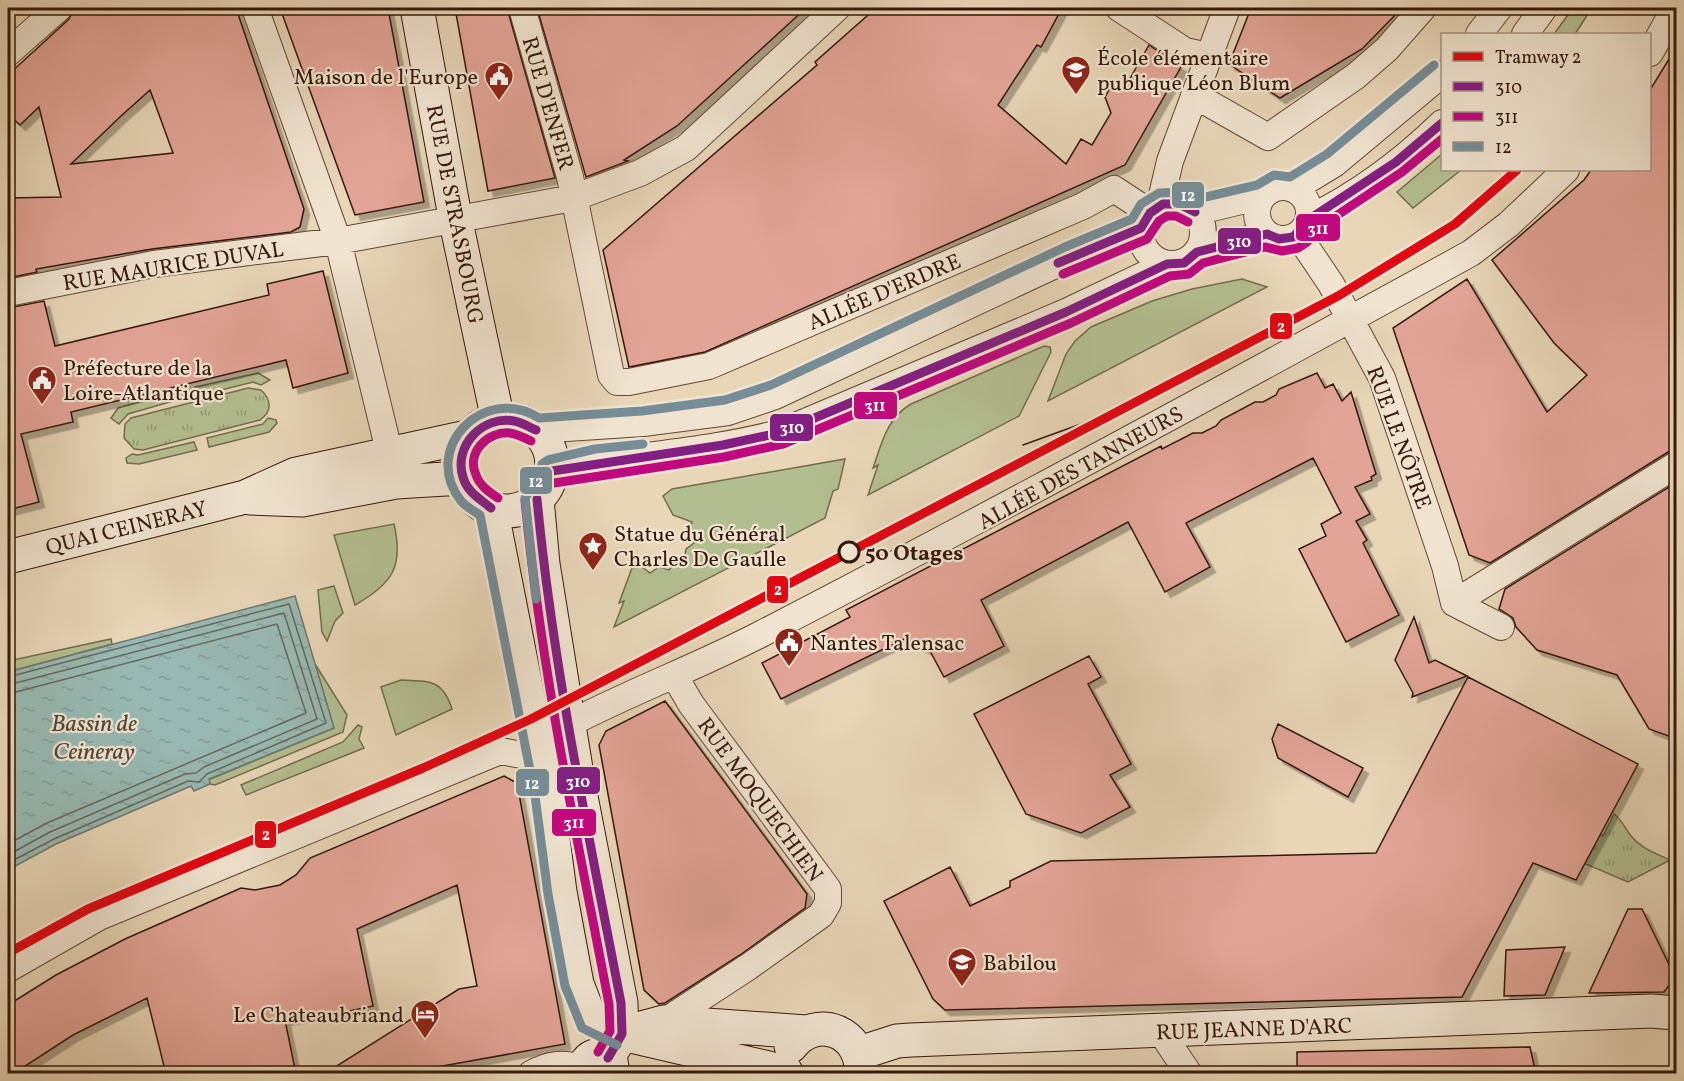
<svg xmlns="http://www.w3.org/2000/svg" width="1684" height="1081" font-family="Vollkorn,serif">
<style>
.grass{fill:url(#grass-tufts);stroke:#746c4c;stroke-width:1.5}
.garden{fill:#b3be90;stroke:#746c4c;stroke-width:1.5}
.water{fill:url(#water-ripples);stroke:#70796f;stroke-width:1.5}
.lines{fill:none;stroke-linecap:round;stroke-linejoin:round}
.shore{stroke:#66695e;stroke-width:1.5}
.building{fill:#e2a496;stroke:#351908;stroke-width:1.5;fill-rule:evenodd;filter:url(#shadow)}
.street-casing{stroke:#624834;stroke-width:28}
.secondary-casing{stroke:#351908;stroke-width:35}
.street{stroke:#f0e4d0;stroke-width:26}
.secondary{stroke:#f0e4d0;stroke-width:33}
.tram{stroke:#351908;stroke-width:1.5}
.bus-1-casing{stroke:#f0e4d0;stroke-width:14}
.bus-2-casing{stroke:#f0e4d0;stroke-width:14}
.bus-3-casing{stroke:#f0e4d0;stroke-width:14}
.bus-1{stroke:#831f82;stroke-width:9}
.bus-2{stroke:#c0087f;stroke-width:9}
.bus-3{stroke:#768d98;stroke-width:9}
.tram-1-casing{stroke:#f0e4d0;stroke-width:14}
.tram-1{stroke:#e30613;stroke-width:9}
.stop-dot{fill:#f0e4d0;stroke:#351908;stroke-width:3}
.labels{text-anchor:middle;stroke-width:4.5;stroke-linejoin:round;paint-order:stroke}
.poi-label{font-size:22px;fill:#351908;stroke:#f0e4d0;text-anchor:start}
.street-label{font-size:22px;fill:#351908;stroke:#f0e4d0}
.stop-label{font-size:22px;font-weight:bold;fill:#351908;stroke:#f0e4d0;text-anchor:start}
.water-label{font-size:24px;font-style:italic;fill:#53493b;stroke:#f0e4d0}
.line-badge{stroke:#f0e4d0;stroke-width:2}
.badge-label{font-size:16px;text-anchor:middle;font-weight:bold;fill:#fff}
</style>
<defs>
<pattern id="grass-tufts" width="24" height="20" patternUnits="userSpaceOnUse" patternTransform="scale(1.5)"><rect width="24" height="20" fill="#b3be90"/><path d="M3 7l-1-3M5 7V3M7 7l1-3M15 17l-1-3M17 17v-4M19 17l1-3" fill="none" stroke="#929a74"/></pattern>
<pattern id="water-ripples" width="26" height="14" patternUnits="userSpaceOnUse" patternTransform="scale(1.5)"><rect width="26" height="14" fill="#98b9b3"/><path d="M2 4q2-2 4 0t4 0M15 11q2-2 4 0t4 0" fill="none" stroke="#849e98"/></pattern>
<filter id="shadow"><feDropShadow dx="5.5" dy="5.5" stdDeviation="0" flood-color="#0004"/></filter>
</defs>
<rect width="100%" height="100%" fill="#e8d6b7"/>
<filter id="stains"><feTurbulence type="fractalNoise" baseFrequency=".00333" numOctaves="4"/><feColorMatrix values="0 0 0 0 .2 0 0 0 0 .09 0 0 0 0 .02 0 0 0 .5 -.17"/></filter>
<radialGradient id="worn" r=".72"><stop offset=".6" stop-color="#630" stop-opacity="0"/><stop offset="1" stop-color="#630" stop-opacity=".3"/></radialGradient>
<!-- grass -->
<path class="grass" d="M248,388L261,390C272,400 272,412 260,420L143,450L134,449L124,438L125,424L131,418Z
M1614,814C1623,821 1625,829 1632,837C1641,848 1657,854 1670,860L1628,882L1569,857L1587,829L1603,836Z"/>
<!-- garden -->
<path class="garden" d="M1592,8L1575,34H1554L1568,15Z
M1442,154V170H1461L1413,208L1397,192Z
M1242,279L1267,287L1048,401L1066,354L1075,341L1091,327L1152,301L1192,289Z
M1044,346L1050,347L1051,352L1019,416L868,495L878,465L873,468C882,442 887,418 911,404Z
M258,373L270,380L261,385L253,382L197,396L195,387Z
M182,390L184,398L128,414L119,424L111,418L118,408Z
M268,418L276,420L277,423L269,432L209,447L207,438L263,424Z
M194,442L197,450L139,464L127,463L126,458L132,454L138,455Z
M845,459L838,489L833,491L825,518L614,627L624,601L619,603L632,568L642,567L650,573L659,567L669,570L675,562L684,560L686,549L694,543L688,533L692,522L673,515L663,496L672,489Z
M394,524C404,567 392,584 355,605L334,535Z
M334,586L343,613L335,621L327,641L322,632L318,590Z
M111,639L112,644L8,672V661Z
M315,664L347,715L343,732L215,785L210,784L208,780L334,728Z
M401,680C430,681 443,680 452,709L396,735L381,687Z
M358,725L362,727L359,739L364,748L246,795L241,785L343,742Z"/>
<!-- water -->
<path class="water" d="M295,596L334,728L209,779L210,784L194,791L191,786L56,844L8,870V672Z"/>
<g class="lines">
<!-- shore -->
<path class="shore" d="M8,677L289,604L326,723L207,774L199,782L188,781L54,839L8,863
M8,685L284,613L317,719L204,767L196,773L185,774L50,832L8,855
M8,694L277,624L306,713L47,823L8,844"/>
</g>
<!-- building -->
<path class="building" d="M74,8H236L304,209L300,227L291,232L152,249L36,269L37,272L8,278V198L61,197L39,107L20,125L8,114V75L69,19ZM150,90L173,153L71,164L121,116Z
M280,8H388L424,202L355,215Z
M455,8H507L555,178L488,191Z
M537,8H806L677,126L624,160L628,161L586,177Z
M876,8H1062L1041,47L1037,45L998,105L1066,164L1081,139L1092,145L1111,113L1105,97L1110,88L1128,82L1149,45L1181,67L1125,165L705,352L629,367L603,250L817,65L815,62Z
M1251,8H1402L1362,49L1280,98L1229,64Z
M1677,46V450L1668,452L1490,563L1469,555L1393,328L1467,279L1547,412L1587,375L1554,343L1492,260L1584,180L1591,170H1650V90Z
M323,271L348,373L293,388L286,360L71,412L73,422L21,434L39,502L8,510V308L44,301L55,346L269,295L267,284Z
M1317,373L1325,388L1333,384L1342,401L1351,392L1376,474L1371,477L1372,480L1355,487L1370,514L1356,521L1367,540L1363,543L1399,615L1346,642L1299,549L1326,536L1321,524L1341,513L1313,458L1186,523L1210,567L1165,592L1128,522L981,600L1004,646L944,677L930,651L904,639L781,699L762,663L850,617L846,610L1161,446L1162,449L1193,433H1202L1216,426L1221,420L1255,402H1263L1276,395L1279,389Z
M1677,482V739L1649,729L1617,675L1537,650L1516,627L1513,618L1499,609L1505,589Z
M1414,617L1429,663L1435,660L1467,676L1412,697L1413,693L1395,660Z
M1089,656L1101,677L1088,684L1131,764L1110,775L1130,807L1081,833L1026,814L974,714Z
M1468,677L1638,764L1576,880L1533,863L1462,997L945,1010L933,999L884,901L950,867L970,906L1010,887V881L1051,861L1376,853Z
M665,701L807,894L805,908L740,955L665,1003L659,1004L644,990L599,745L606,731Z
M1278,724L1363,768L1348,797L1278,758L1272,739Z
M504,776L517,783L565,1044L448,1065L427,1069L420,1074H324L459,989L477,986L457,885L357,929L373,1006L330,1015L329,1012L285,1020L296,1074H166L147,998L73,1035L13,1074H8V1005L56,975L125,939L241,888L255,890L280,885L296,875L310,858Z
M1628,909H1642L1675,977L1664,992L1589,993Z
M1565,947L1545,995L1504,996L1506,950Z
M1530,1047L1536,1074H1297V1052Z"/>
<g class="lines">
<!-- street casing -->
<g class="street-casing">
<path id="street" d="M255,8L338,241L390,455
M522,8L570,177L611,375L617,382H629L709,366L1083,206L1114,189L1149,212
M1119,8L1185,51L1208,56
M1479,34L1499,8
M1525,34L1544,8
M8,53L59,8
M1650,53L1675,8
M1194,95L1268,137L1356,76L1387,49L1423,8
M1257 213a26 26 0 1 1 52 0a26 26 0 1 1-52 0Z
M1293,189L1334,164L1442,74
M1141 233a31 31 0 1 1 62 0a31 31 0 1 1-62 0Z
M1160,204L1170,161L1227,8
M1195,212L1262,196
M1308,219C1357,195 1403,161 1442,123
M1298,235L1331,284L1382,378L1445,566L1454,603L1501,627
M1197,252L1267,234
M8,293L154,264L338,241L573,198L640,173L686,148L837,8
M536,430L643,423L728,412L775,396L1070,258L1141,228
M552,471C628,455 704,453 779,433L1066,312L1167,264
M1454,603L1676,465
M569,724C632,691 700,666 763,633C1001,510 1236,382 1471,253L1509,224L1566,170
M8,969L99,917L500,751L539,758
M664,1022L748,967L821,915L828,903V889L691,704L674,675
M1161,1032L1189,1074
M531,1074C550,1063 564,1063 584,1068"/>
</g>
<!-- secondary casing -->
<g class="secondary-casing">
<path id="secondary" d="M417,8L456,222L498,420
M460 465a46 46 0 1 1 92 0a46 46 0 1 1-92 0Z
M250,498L302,500L396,482L462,478
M537,499L543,564L578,781L621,1003L622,1034L608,1058
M491,508L547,794L560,892L577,984L591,1020L622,1034L786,1072
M8,557L245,497L296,474L471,436
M638,1029L664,1022L806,1032
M791,1046C817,1012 864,1033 861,1074
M860,1053L897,1041L911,1040L1651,1011L1676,1013
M585,1074C583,1064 588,1057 598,1055L611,1061L613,1074"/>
</g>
<!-- street -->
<use href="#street" class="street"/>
<!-- secondary -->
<use href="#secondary" class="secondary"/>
<!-- tram -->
<path class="tram" d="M1023,445L1136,404"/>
<!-- bus-1 casing -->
<g class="bus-1-casing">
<path id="bus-1" d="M1058,263L1141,228L1150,213L1163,204H1179L1195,212
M552,471L723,445L779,433L1066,312L1167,264L1184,263L1197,252L1267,234L1279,239L1293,237L1311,218L1396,162L1442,123
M537,499C553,668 589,836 621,1003L622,1034L608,1058
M491,508C480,499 467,492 463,477C453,446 483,415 514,421C521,422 529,427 536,430"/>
</g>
<!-- bus-2 casing -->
<g class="bus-2-casing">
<path id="bus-2" d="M1063,274L1147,239L1159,221L1167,216H1176L1188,222
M554,483L724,457L783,444L1071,323L1170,276L1189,274L1203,263L1265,247L1282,251L1298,248L1307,242L1318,228L1402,172L1442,139
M498,498C489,492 480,486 476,475C466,453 487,431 510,433C517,434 525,438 531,441
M525,500C541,670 577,837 609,1004L610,1031L598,1052"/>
</g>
<!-- bus-3 casing -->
<g class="bus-3-casing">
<path id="bus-3" d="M536,599L525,498L539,476L542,464L548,460L595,449L643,444
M617,1045L582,1028L565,986L548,894L535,796L480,515C474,511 466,507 461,501C420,449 484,383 539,418L642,411L725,400L771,385L1065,247L1132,219L1141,204L1159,193L1181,192L1197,199L1257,185L1274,175L1290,177L1327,154L1434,65"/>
</g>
<!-- bus-1 -->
<use href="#bus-1" class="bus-1"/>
<!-- bus-2 -->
<use href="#bus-2" class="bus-2"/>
<!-- bus-3 -->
<use href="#bus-3" class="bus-3"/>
<!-- tram-1 casing -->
<g class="tram-1-casing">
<path id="tram-1" d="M8,953L88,909L423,768L531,719L1338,296L1455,224L1517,170"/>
</g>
<!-- tram-1 -->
<use href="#tram-1" class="tram-1"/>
</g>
<!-- icons -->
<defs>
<g id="school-pin" transform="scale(1.5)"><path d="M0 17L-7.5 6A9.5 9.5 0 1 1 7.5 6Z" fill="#8f2418" stroke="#f0e4d0"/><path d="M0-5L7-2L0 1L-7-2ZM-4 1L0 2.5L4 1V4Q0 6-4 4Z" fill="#fff"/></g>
<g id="civic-pin" transform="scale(1.5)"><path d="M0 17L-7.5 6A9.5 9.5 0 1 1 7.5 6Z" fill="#8f2418" stroke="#f0e4d0"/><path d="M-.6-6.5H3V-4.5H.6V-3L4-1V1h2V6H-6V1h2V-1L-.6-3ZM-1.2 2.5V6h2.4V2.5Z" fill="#fff"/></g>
<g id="sight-pin" transform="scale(1.5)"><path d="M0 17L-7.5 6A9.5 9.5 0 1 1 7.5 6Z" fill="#8f2418" stroke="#f0e4d0"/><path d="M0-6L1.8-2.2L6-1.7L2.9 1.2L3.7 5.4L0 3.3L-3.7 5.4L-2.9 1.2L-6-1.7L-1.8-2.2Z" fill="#fff"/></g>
<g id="hotel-pin" transform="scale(1.5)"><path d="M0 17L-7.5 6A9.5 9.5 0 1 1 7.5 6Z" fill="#8f2418" stroke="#f0e4d0"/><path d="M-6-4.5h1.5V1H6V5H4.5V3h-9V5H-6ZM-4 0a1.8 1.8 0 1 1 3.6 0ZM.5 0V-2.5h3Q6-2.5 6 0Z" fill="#fff"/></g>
</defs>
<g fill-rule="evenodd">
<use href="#school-pin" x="1076" y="70"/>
<use href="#civic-pin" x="499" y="76"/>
<use href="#civic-pin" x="42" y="380"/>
<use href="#sight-pin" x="593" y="546"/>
<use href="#civic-pin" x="789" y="642"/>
<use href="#school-pin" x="962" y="962"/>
<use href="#hotel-pin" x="425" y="1014"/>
</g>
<!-- markers -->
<circle class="stop-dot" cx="849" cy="552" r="10"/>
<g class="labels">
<!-- poi labels -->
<g class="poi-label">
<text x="1097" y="65">École élémentaire<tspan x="1097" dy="25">publique Léon Blum</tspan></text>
<text x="478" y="84" text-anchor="end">Maison de l'Europe</text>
<text x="63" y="375">Préfecture de la<tspan x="63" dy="25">Loire-Atlantique</tspan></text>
<text x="614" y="541">Statue du Général<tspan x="614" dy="25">Charles De Gaulle</tspan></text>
<text x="810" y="650">Nantes Talensac</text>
<text x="983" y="970">Babilou</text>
<text x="404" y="1022" text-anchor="end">Le Chateaubriand</text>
</g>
<!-- street labels -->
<g class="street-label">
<text transform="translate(549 103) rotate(74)" y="8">RUE D'ENFER</text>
<text transform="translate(456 214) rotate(79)" y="8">RUE DE STRASBOURG</text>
<text transform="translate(173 265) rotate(-9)" y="8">RUE MAURICE DUVAL</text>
<text transform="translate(884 291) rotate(-23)" y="8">ALLÉE D'ERDRE</text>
<text transform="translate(1400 437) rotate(70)" y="8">RUE LE NÔTRE</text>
<text transform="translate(1080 467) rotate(-29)" y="8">ALLÉE DES TANNEURS</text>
<text transform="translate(126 527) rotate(-14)" y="8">QUAI CEINERAY</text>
<text transform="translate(761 799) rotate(54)" y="8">RUE MOQUECHIEN</text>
<text transform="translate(1254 1028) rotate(-2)" y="8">RUE JEANNE D'ARC</text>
</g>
<!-- stop labels -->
<g class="stop-label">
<text x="865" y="560">50 Otages</text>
</g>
<!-- water labels -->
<g class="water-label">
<text x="94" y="731">Bassin de<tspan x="94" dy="28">Ceineray</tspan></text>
</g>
</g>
<g class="line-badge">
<rect x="1171" y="181" width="34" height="28" rx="6" fill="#768d98"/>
<rect x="1295" y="213" width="46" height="29" rx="6" fill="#c0087f"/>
<rect x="1217" y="227" width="45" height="28" rx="6" fill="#831f82"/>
<rect x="1269" y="312" width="24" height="28" rx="6" fill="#e30613"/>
<rect x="853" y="391" width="45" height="29" rx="6" fill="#c0087f"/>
<rect x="769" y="413" width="45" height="29" rx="6" fill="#831f82"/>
<rect x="519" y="466" width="34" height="29" rx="6" fill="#768d98"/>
<rect x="766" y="575" width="23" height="29" rx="6" fill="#e30613"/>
<rect x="556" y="766" width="45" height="29" rx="6" fill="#831f82"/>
<rect x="515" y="768" width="35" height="29" rx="6" fill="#768d98"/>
<rect x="551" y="808" width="46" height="29" rx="6" fill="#c0087f"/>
<rect x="254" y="820" width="23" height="29" rx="6" fill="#e30613"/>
</g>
<g class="badge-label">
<text x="1188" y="201">12</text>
<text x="1318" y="234">311</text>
<text x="1239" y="247">310</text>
<text x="1281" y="332">2</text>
<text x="875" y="411">311</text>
<text x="792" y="433">310</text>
<text x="536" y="487">12</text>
<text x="778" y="595">2</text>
<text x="578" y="787">310</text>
<text x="532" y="789">12</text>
<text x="574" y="828">311</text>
<text x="266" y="840">2</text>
</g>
<!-- margin -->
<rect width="1684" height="1081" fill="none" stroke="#e8d6b7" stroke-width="30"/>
<rect x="9" y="9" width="1666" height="1063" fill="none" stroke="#351908" stroke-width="3"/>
<rect x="15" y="15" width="1654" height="1051" fill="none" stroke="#351908" stroke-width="1.5"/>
<!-- legend -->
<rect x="1441" y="33" width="210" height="138" fill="#f0e4d0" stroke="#a59380" stroke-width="1.5"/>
<rect x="1453" y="52" width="30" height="9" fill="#e30613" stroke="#a59380" stroke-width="1.5"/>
<text x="1495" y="63" font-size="18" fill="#351908">Tramway 2</text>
<rect x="1453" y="82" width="30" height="9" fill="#831f82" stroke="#a59380" stroke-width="1.5"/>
<text x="1495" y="93" font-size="18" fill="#351908">310</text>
<rect x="1453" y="112" width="30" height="9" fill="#c0087f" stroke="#a59380" stroke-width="1.5"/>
<text x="1495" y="123" font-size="18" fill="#351908">311</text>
<rect x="1453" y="142" width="30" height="9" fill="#768d98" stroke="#a59380" stroke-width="1.5"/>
<text x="1495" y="153" font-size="18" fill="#351908">12</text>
<rect width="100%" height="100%" filter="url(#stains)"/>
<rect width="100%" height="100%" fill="url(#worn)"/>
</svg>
